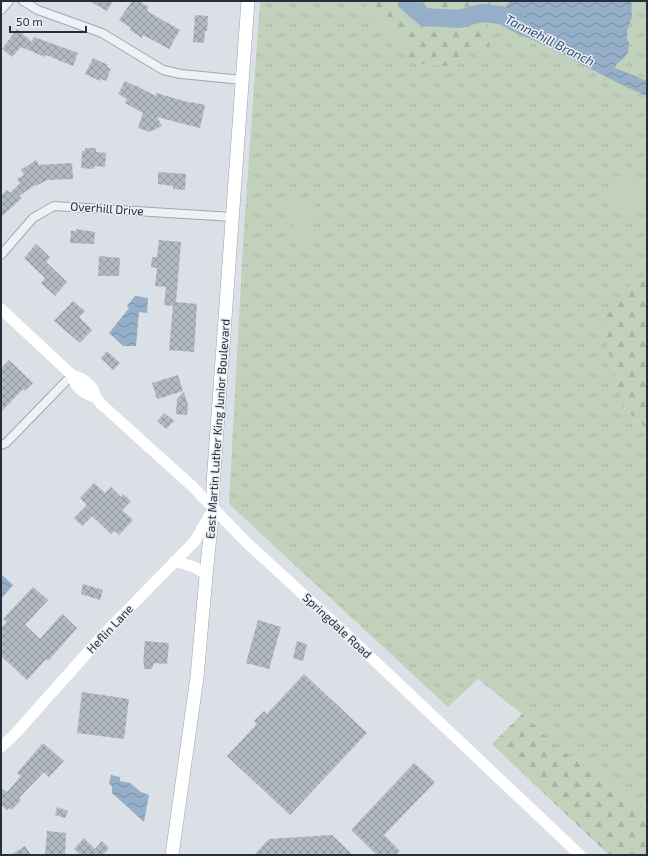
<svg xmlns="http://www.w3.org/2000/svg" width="648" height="856" font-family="'Exo 2',sans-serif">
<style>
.grass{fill:url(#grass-tufts)}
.forest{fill:url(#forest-firs)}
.pitch{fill:#c2d1bc}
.water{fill:url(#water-waves)}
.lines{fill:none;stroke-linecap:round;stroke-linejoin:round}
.river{stroke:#95afc8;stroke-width:18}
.building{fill:url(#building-cross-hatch)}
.street-casing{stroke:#a1a7b0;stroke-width:10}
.primary-casing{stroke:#9ba5b2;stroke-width:14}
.street{stroke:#eef1f5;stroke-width:8}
.secondary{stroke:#fff;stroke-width:11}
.primary{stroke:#fff;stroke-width:13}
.labels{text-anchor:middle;stroke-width:3;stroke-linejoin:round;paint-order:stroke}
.street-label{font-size:12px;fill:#252e3d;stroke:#ebeff4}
.water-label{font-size:13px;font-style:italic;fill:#2e4e71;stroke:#ebeff4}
</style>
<defs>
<pattern id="grass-tufts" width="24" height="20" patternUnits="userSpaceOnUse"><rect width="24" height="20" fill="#c2d1bc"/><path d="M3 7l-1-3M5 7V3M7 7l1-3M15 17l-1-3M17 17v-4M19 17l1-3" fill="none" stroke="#a7b4a2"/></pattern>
<pattern id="forest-firs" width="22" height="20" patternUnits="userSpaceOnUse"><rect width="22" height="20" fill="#c2d1bc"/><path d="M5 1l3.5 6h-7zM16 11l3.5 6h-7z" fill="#a7b4a2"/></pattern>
<pattern id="water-waves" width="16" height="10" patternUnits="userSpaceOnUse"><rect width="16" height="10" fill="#95afc8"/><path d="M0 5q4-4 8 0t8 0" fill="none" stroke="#798fa4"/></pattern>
<pattern id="building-cross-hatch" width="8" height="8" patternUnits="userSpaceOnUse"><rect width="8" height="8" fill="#b3b9c3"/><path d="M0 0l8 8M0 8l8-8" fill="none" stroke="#9197a0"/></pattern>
</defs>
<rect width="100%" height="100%" fill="#dbe0e6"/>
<!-- grass -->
<path class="grass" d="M260,1H647V279L634,280L623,407L647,429V810L554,745L522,714L478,679L448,707L229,504L243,244Z"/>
<!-- forest -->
<path class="forest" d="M367,1H491L487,28L490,49C480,54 478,51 467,53C461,54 456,61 452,66H437L406,62V44L367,9Z
M647,279V429L623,407L601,321L634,280Z
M522,714L554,745L647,810V855H609L492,744Z"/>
<!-- pitch -->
<path class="pitch" d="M617,176C645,174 648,181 643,207L633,214C615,216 600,189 612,178Z
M295,197C304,197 317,200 317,211C317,215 314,219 314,223C313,229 316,233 315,239L308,245C293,248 296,236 294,226C291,215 276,207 295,197Z"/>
<!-- water -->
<path class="water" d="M510,1H631L632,17L627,31V38L629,44L628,53L624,58L616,65L615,68L647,81V96L618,83L549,47L508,29L501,15Z
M135,296L148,298L147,313L139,312L136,346H123L109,333L129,308L127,306Z
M1,574L13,585L1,599Z
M111,775L120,777V781L130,783L141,792L149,795L144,822L112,793V786L109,784Z"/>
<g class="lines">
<!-- river -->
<path class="river" d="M406,1L424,17L459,19L481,13L501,15L522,26"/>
</g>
<!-- building -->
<path class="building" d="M89,1H113L107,11Z
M132,1H139L149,7L147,11L180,30L169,49L143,35L142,38L130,30L131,28L119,20Z
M195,15L208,16L207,31H205L204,43L193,42Z
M17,29L32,42L34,37L78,53L73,66L46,55L45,57L21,47L12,57L2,49Z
M93,58L108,65L107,67L111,69L106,81L101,79L100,81L85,74Z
M125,81L135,86V85L156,96V93L191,103V102L205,105L200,128L157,117L162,126L150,132L138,128L143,113L125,103L127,99L118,94Z
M85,148H96V152L106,153L105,167L95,166L94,169L81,168L82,151H85Z
M36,160L39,165L72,163L73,179L47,180L36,186L35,185L19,196L22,198L1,217V196L7,190L10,193L20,183L17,179L24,175L21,170Z
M158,172L186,174L185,190L173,189V186L158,184Z
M76,229L95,232L94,244L70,243L71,231H76Z
M159,240L181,242L176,302L197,304L194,352L169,350L173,306L164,305L166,287L155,286L157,268L151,267L152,257H157Z
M36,244L50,257L46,262L67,282L55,296L41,283L45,278L24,258Z
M99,256L120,258L119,276H98Z
M73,301L85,311L79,317L92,330L80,343L54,321Z
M107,351L120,363L113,370L101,358Z
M9,360L33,383L25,391L23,389L1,412V368Z
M178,375L183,391L157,399L152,383Z
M184,392L188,405L187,415L176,414L177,399Z
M164,413L174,421L166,429L157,421Z
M94,483L105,493L111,487L121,497L123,494L131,501L122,510L133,520L119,535L115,531L111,534L92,516L82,526L74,518L87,505L80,498Z
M83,584L103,590L100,600L81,594Z
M33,587L48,600L25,625L40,639L62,614L77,628L48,661L46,659L27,680L1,656V628L7,622L3,619Z
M258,620L281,627L269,669L246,663Z
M145,641L169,643L167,664L154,663L152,669H144V663H143Z
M297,641L307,644L303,661L293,658Z
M304,674L367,733L290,815L227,756L257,724L254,721L264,711L267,714Z
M82,692L129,699L124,739L77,733Z
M43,743L64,761L49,777L44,772L19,798L21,800L12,810L9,808L7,810L1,805V788L7,792L21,776L17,773Z
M414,763L435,782L384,835L400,851L396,855H377L351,830Z
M57,807L68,811L65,818L55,815Z
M47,831L66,833L65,855H45Z
M332,835L353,855H254L269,839Z
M84,838L95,849L102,841L109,848L103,855H81L74,849Z
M25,846L31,855H11Z"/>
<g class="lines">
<!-- street casing -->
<g class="street-casing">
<path id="street" d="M23,1L38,10L102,33L163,70L181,74L243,80
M1,10L9,1
M1,255L33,218L54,206L233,217
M1,445L6,443L72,375"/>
</g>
<!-- primary casing -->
<g class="primary-casing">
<path id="primary" d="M172,855L197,677L207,565L213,508V484L248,1"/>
</g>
<!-- street -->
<use href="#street" class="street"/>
<!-- secondary -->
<path class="secondary" d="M1,309L72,375C75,387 83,394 95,397
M72,375C79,377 88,381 93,389C96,395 94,396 100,403L192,486L246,542L342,630L580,855
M175,561L194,567L206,574
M1,747L14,735L104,634L195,541L212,511"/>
<!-- primary -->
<use href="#primary" class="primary"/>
</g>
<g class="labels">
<!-- street labels -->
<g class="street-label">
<text transform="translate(107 209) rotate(4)" y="4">Overhill Drive</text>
<text transform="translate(218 429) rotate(-86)" y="4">East Martin Luther King Junior Boulevard</text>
<text transform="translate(337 626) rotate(43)" y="4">Springdale Road</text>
<text transform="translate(110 629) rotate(-47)" y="4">Heflin Lane</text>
</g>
<!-- water labels -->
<g class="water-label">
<text transform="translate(550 40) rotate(27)" y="5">Tannehill Branch</text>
</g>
</g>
<!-- border -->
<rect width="648" height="856" fill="none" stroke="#252e3d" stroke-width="4"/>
<!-- scale -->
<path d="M10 26v6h76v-6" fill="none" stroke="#252e3d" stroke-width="2"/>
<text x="16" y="26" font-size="12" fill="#252e3d" stroke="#ebeff4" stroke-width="3" paint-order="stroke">50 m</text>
</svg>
